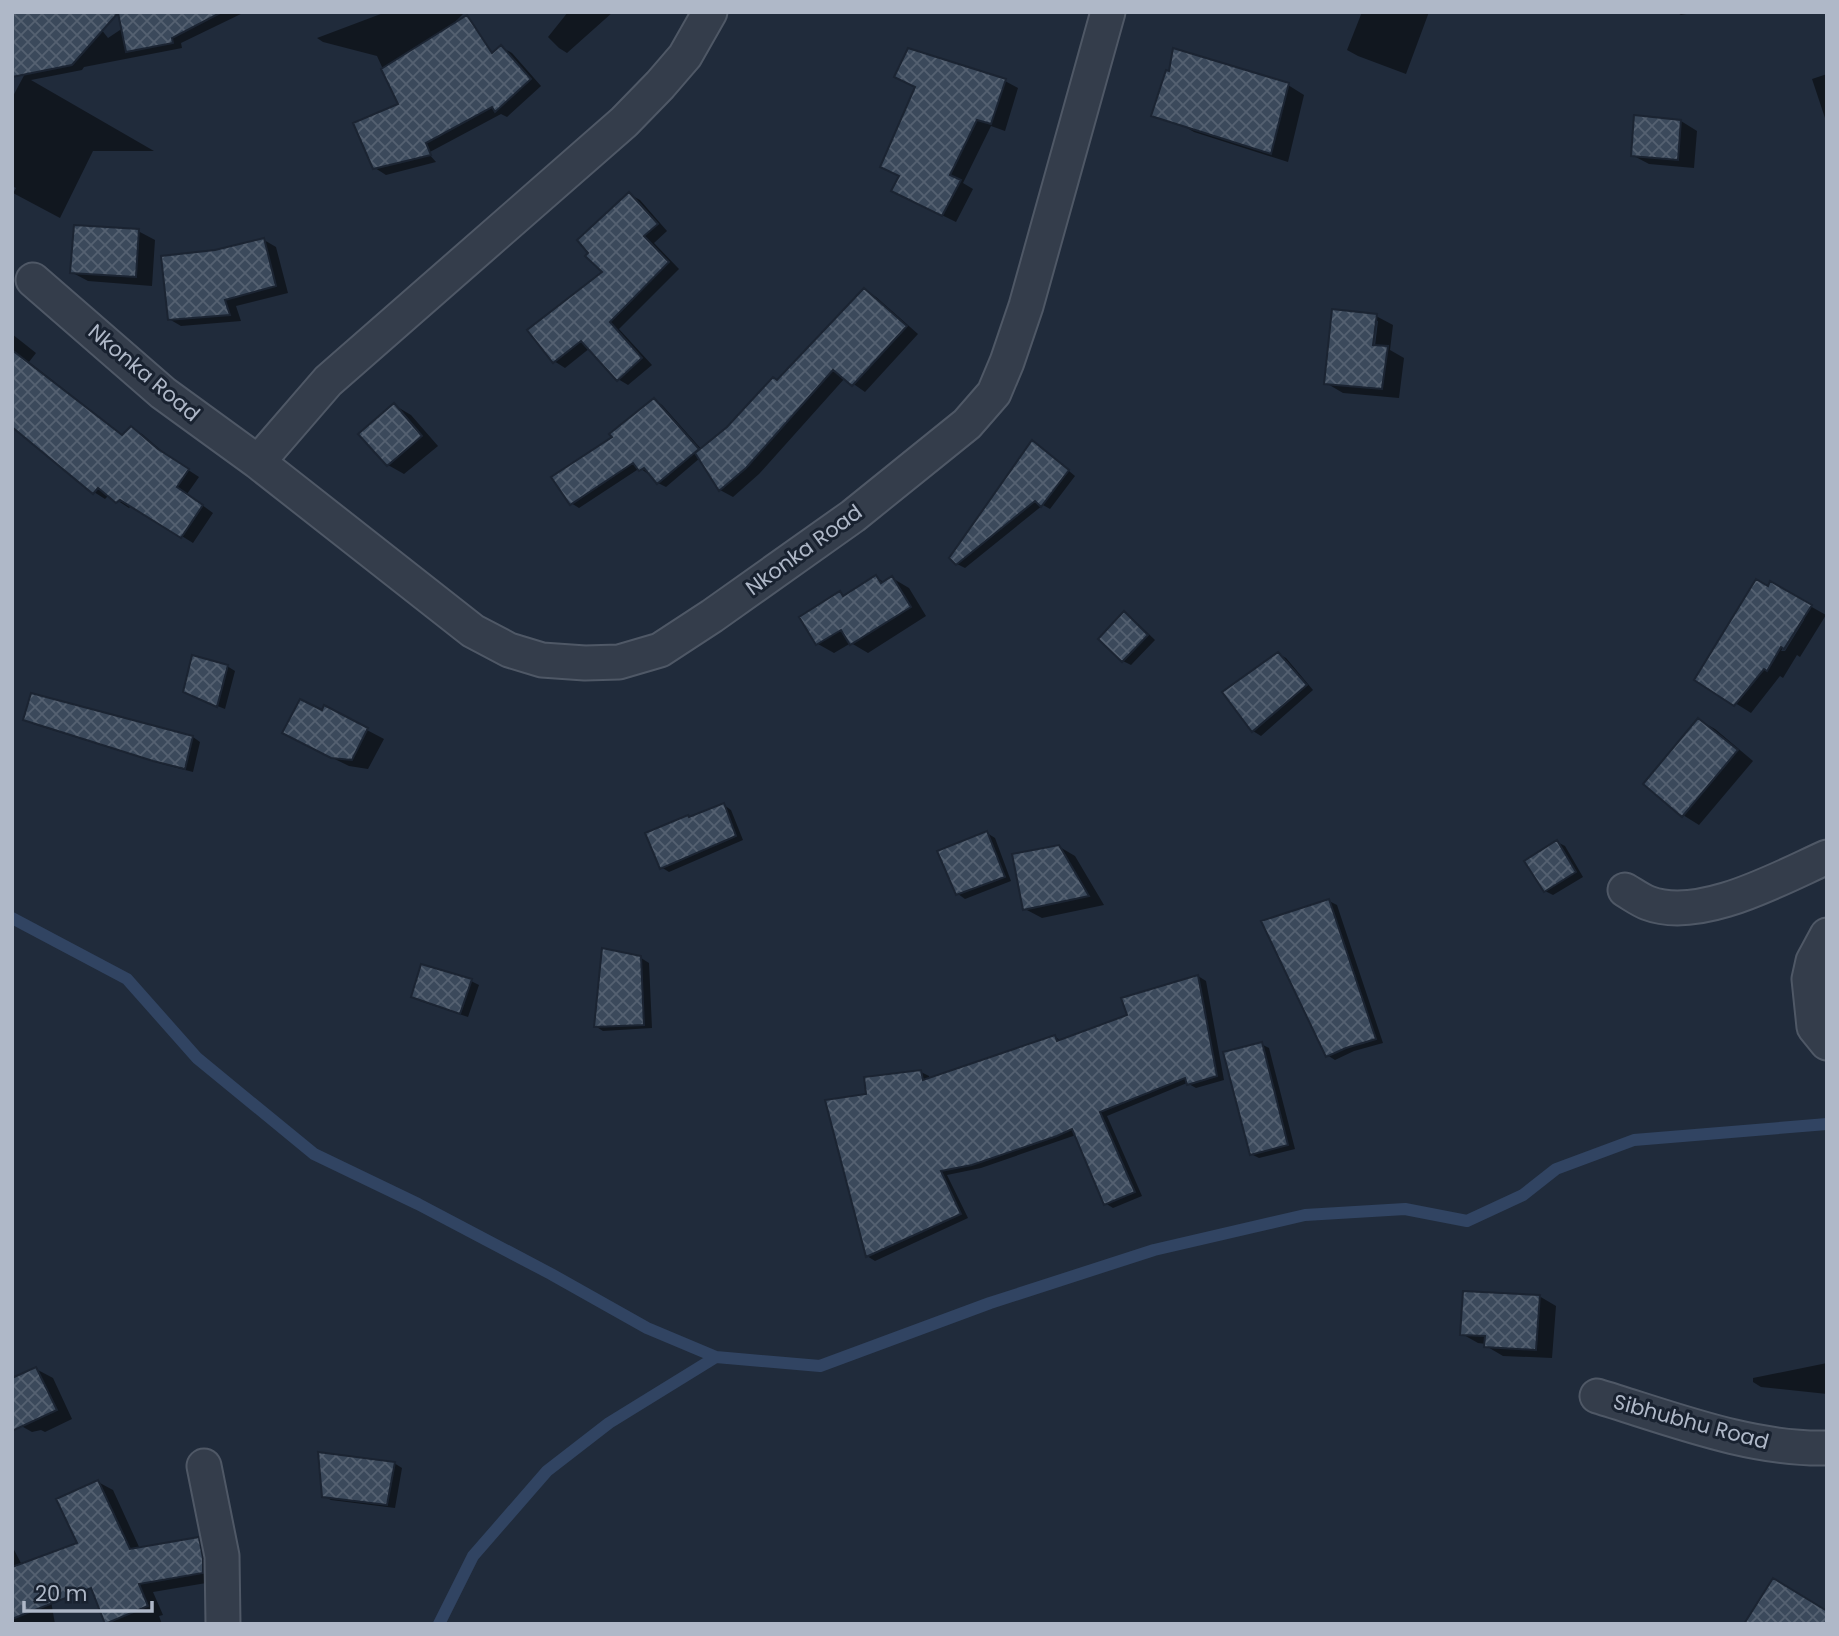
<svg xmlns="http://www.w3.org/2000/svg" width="1839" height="1636" font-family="Poppins,sans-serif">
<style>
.shadow{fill:#0007;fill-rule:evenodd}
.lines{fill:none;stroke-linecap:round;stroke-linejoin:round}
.stream{stroke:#314462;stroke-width:12}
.building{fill:url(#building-cross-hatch);stroke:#1b2432;stroke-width:2}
.minor-casing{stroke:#4f5866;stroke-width:37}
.minor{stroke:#343d4b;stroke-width:33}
.labels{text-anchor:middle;stroke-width:6;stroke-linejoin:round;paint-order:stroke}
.street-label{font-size:21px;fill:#afb8c8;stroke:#192230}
</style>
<defs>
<pattern id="building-cross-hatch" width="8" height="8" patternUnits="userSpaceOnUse" patternTransform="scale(1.75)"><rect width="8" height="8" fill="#3b495b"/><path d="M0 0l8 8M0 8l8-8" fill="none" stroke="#556171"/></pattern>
</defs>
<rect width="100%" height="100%" fill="#202b3b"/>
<!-- shadow -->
<path class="shadow" d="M147,12H245L181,43L182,48L84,67L82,70L31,80L154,151H93L60,218L13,193L16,188L12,186V98L28,68L101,29L108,38Z
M386,12H465L395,82L387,78L377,56L323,42L317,38Z
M568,12H613L567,53L559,48L548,37Z
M1362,12H1429L1406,74L1358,56L1347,50Z
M1676,12H1697L1681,15Z
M501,47L512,53L541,86L507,117L501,114L428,153L436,162L386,175L375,168L395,118Z
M1827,74V124L1812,79Z
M1005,81L1018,88L1005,131L991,126L963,183L973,189L956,222L907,198Z
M1288,85L1304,95L1288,162L1194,132L1177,122Z
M1636,117L1681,121L1697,131L1694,168L1649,164L1632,155Z
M629,194L640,200L667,231L654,243L679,269L619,329L652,365L628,385L618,379L590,348L565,368L554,361L605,273Z
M138,231L155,240L152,286L88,281L71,272Z
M264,240L276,247L288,293L236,306L241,321L181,326L169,319L215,252Z
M864,290L876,297L918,334L865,392L845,378L759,474L733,497L720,490L700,458L666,487L658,483L650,473L648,474L640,468L579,508L571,503L614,437L654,400L662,405L702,450L778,382Z
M1376,316L1393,325L1390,350L1404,358L1399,398L1343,393L1326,383ZM1374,321H1378L1374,354L1371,353Z
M12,334L36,353L29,362L124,436L131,428L142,434L170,458L199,477L187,494L213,513L193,543L132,505L129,508L109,495L105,499L94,492L12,394Z
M394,405L411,415L438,446L404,474L388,465Z
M1040,447L1075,476L1050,509L1043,505L965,568L957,564L951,558Z
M876,577L885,583L892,578L909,588L926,616L868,653L851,643L834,653L818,644L840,593L845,596Z
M1771,584L1826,615L1800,657L1797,655L1783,678L1780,676L1751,713L1697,679ZM1801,618L1804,620L1785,651H1781Z
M1125,613L1132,618L1155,640L1131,665L1123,661Z
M1278,654L1286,658L1313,690L1261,736L1253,731L1225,692Z
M227,666L235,671L225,709L192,696Z
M32,696L193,737L200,742L193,772L162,764L33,724L25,719Z
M325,708L384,739L368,769L349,766L300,742Z
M1699,720L1715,729L1753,761L1699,825L1683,815Z
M724,805L731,810L743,840L669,872L661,867L690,818Z
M987,833L995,838L1011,881L965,899L958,894Z
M1557,842L1565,846L1583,877L1553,895L1545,891Z
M1058,846L1075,856L1104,905L1042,918L1025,909Z
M1329,901L1337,905L1383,1043L1354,1051L1335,1060L1327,1055Z
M641,958L649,963L652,1028L603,1031L595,1026Z
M1198,976L1206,981L1224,1080L1196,1088L1187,1083L1107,1116L1142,1196L1113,1208L1105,1203L1076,1135L981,1168L947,1175L968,1218L875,1261L867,1256L868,1095L921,1072L929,1076V1080L1055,1037L1062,1041L1129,1016Z
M471,981L479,985L468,1017L420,1001L413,996Z
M1261,1044L1269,1048L1295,1149L1259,1158L1251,1154Z
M1539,1296L1556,1306L1552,1358L1503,1356L1486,1346V1344L1478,1343L1462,1334Z
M1827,1363V1394L1761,1387L1753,1382V1378Z
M36,1369L53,1378L72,1419L45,1432L41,1430L32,1432L16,1423Z
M394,1463L402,1468L395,1508L331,1500L324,1496Z
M98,1482L113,1490L140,1549L198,1539L214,1548L218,1581L153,1592L163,1615L159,1616L162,1624H112L81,1559L79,1544Z
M12,1546L22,1565L46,1572L55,1624H12Z"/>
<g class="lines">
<!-- stream -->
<path class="stream" d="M12,918L127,979L197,1058L314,1154L418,1204L551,1274L647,1328L716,1357L820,1366L990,1303L1154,1250L1305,1215L1405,1209L1467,1221L1523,1195L1556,1169L1634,1140L1827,1124
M439,1624L473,1556L547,1471L609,1423L716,1357"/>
</g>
<!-- building -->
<path class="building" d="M12,12H222L172,38L173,43L126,52L118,13L72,65L12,77Z
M467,15L492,53L501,45L531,79L495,112L492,107L426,143L431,155L373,169L353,123L398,104L381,69Z
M908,48L1006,79L991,124L977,120L950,175L961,180L942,216L891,191L899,176L880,167L915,87L894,77Z
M1173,48L1289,83L1271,154L1151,116L1166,70L1169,71Z
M1634,115L1681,120L1678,160L1631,156Z
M629,192L658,224L644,236L669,262L610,322L642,358L617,381L581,341L553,363L527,330L602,272L585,256L588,253L577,240Z
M74,225L139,229L136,277L70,273Z
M264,238L276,286L225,300L230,315L168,320L161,256L215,250Z
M864,288L907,326L852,386L833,370L746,468L719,491L695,453L727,427L773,377L777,380Z
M1332,309L1377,314L1373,345L1388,346L1382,389L1324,384Z
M12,350L122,435L131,426L158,449L189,469L177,487L203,505L181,538L120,500L116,503L98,488L93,494L12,427Z
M654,398L699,449L657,484L644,468L639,471L633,463L570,505L551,477L612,437L609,434Z
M394,403L422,436L387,466L358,434Z
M1032,440L1069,470L1041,507L1035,501L956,565L949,558Z
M876,575L881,583L892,576L911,607L850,645L841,630L816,645L799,617L840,591L843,596Z
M1756,579L1768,586L1770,581L1812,605L1784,649L1781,647L1767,671L1764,669L1734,706L1694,680Z
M1124,611L1148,635L1122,662L1098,639Z
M1278,652L1307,685L1252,732L1222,692Z
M192,655L228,665L217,707L183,692Z
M31,693L193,736L185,769L153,761L23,720Z
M300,699L322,710L324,705L368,728L352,760L331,758L282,733Z
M1698,718L1738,750L1682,817L1643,784Z
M724,803L736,836L660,869L645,833L688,815L689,817Z
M987,831L1005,877L956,895L937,851Z
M1557,840L1576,872L1544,892L1524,861Z
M1059,845L1089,896L1023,910L1012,854Z
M1329,899L1376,1039L1346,1048L1326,1057L1261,921Z
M602,948L641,956L644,1025L594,1027Z
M421,964L472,979L460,1014L411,997Z
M1198,975L1217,1076L1187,1085L1185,1078L1100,1112L1135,1192L1104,1205L1072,1129L1057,1136L972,1165L941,1171L961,1214L866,1257L825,1100L866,1094L864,1077L921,1070L923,1080L1055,1035L1057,1041L1127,1015L1121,998Z
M1262,1042L1288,1145L1250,1155L1223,1052Z
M1463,1291L1540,1295L1536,1350L1484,1347L1485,1336L1460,1335Z
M36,1367L57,1410L12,1431V1378Z
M318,1452L395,1462L387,1505L322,1497Z
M98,1480L130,1549L199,1537L203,1558V1573L139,1584L148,1606L105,1624L91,1588L12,1619V1567L77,1543L56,1499Z
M1773,1578L1827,1611V1624H1744Z"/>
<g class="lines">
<!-- minor casing -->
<g class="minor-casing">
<path id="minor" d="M33,280L163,393L258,462L473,631L509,650L542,660L585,663L619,662L660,650L712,616L853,516L967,424L994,393L1007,362L1026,306L1108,12
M258,462L328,381L624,122L660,85L685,56L710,12
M1625,890C1632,894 1640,900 1648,903C1700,923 1780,878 1827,857
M1827,935L1813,961L1809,979L1814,1027L1827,1043
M1597,1396C1670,1418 1750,1450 1827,1448
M204,1466L222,1556L223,1624"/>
</g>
<!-- minor -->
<use href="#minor" class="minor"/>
</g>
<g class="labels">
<!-- street labels -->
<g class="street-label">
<text transform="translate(144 373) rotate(40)" y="7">Nkonka Road</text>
<text transform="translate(804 550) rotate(-36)" y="7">Nkonka Road</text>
<text transform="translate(1691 1422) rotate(15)" y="7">Sibhubhu Road</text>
</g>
</g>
<!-- border -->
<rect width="1839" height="1636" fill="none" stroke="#afb8c8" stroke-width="28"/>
<!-- scale -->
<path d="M24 1601v10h128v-10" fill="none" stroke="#afb8c8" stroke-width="3.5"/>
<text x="35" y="1601" font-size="21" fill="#afb8c8" stroke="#192230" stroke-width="5" paint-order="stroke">20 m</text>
</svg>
